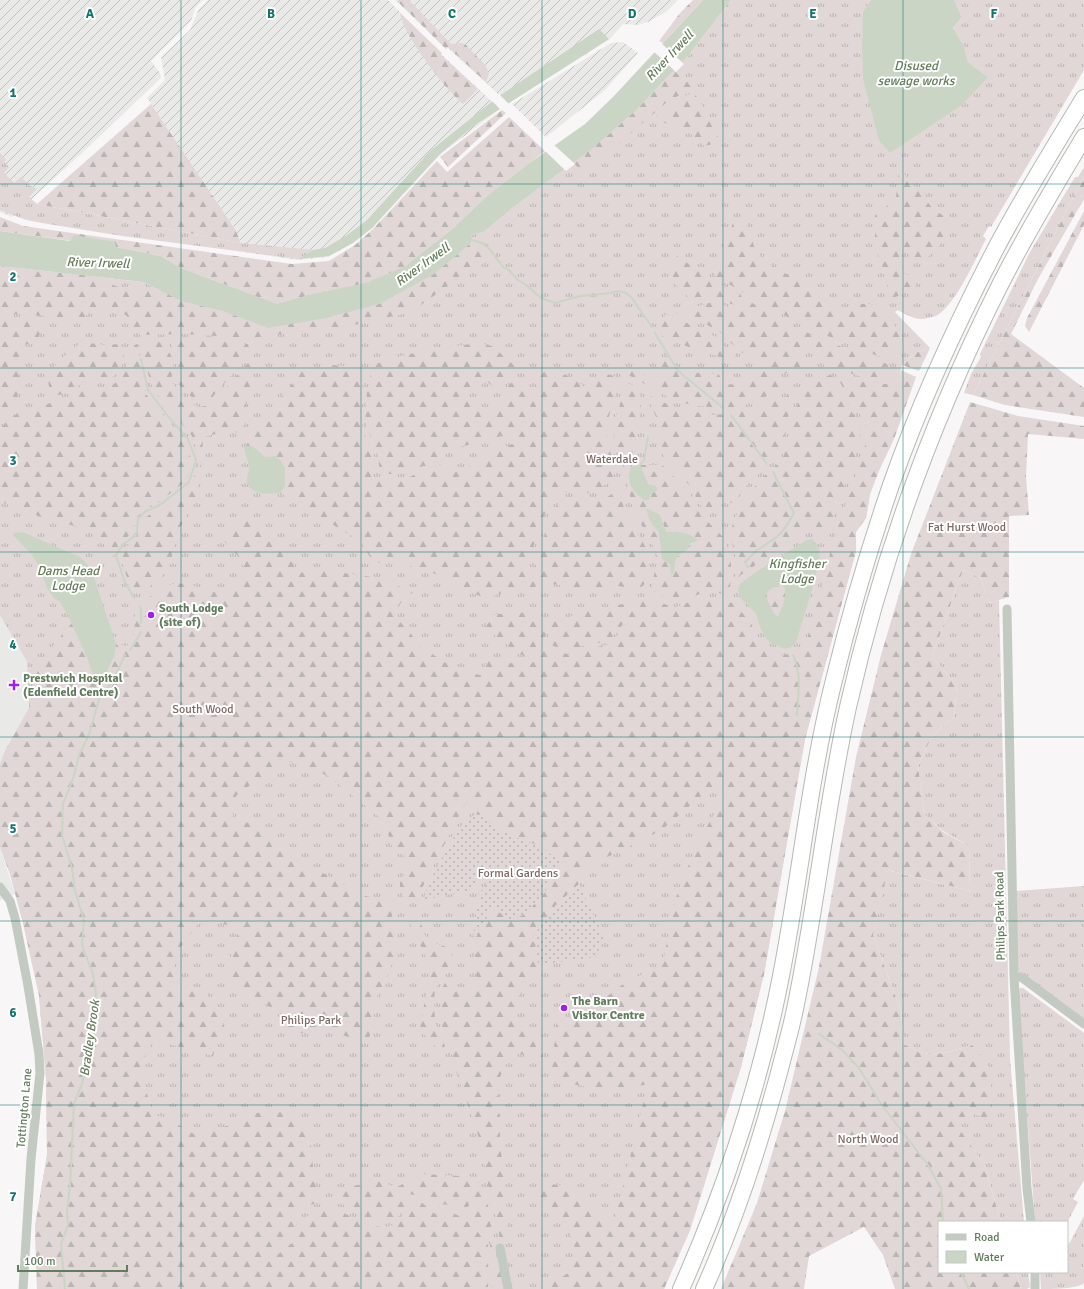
<svg xmlns="http://www.w3.org/2000/svg" width="1084" height="1289" font-family="Signika,sans-serif">
<style>
.built{fill:#e9e9e8}
.industrial{fill:url(#industrial-furrows)}
.grass{fill:url(#grass-tufts)}
.forest{fill:url(#forest-firs);fill-rule:evenodd}
.garden{fill:url(#garden-dots)}
.water{fill:#cbd5c6;fill-rule:evenodd}
.pier{fill:#f9f6f7}
.lines{fill:none;stroke-linecap:round;stroke-linejoin:round}
.stream{stroke:#cbd5c6;stroke-width:2}
.highway-casing{stroke:#b4bbb2;stroke-width:18}
.street{stroke:#c2cac1;stroke-width:9}
.highway{stroke:#fff;stroke-width:16}
.grid{fill:none;stroke:#0f766e;stroke-width:1;stroke-opacity:0.55}
.poi-dot{fill:#a01ef0;stroke:#fff;stroke-width:1.5}
.labels{text-anchor:middle;stroke-width:4;stroke-linejoin:round;paint-order:stroke}
.park-label{font-size:12px;fill:#7f6a65;stroke:#fff}
.poi-label{font-size:12px;font-weight:bold;fill:#627d5d;stroke:#fff;text-anchor:start}
.street-label{font-size:12px;fill:#627d5d;stroke:#fff}
.water-label{font-size:13px;font-style:italic;fill:#677d5c;stroke:#fff}
.grid-label{font-size:13px;text-anchor:middle;font-weight:bold;fill:#0f766e;stroke:#fff;stroke-width:4;stroke-linejoin:round;paint-order:stroke}
</style>
<defs>
<pattern id="industrial-furrows" width="10" height="10" patternUnits="userSpaceOnUse"><rect width="10" height="10" fill="#e9e9e8"/><path d="M-1 1l2-2M0 10L10 0M9 11l2-2" fill="none" stroke="#c0c2bf"/></pattern>
<pattern id="grass-tufts" width="24" height="20" patternUnits="userSpaceOnUse"><rect width="24" height="20" fill="#e1d7d7"/><path d="M3 7l-1-3M5 7V3M7 7l1-3M15 17l-1-3M17 17v-4M19 17l1-3" fill="none" stroke="#bab4b2"/></pattern>
<pattern id="forest-firs" width="22" height="20" patternUnits="userSpaceOnUse"><rect width="22" height="20" fill="#e1d7d7"/><path d="M5 1l3.5 6h-7zM16 11l3.5 6h-7z" fill="#bab4b2"/></pattern>
<pattern id="garden-dots" width="8" height="8" patternUnits="userSpaceOnUse"><rect width="8" height="8" fill="#e1d7d7"/><path d="M2 2h.1M6 6h.1" fill="none" stroke="#bab4b2" stroke-width="1.8" stroke-linecap="round"/></pattern>
</defs>
<rect width="100%" height="100%" fill="#f9f6f7"/>
<!-- built -->
<path class="built" d="M0,615L27,662L29,708L5,751L0,764Z
M0,847L15,894L0,900Z"/>
<!-- industrial -->
<path class="industrial" d="M0,0H203L195,8L191,21L151,61L160,73L161,78L81,154L12,217L0,212Z
M208,0H388L441,54L500,109L442,153L372,228L353,243L328,257L297,260L245,252L235,229L147,98L165,80L161,57L190,30L199,9Z
M395,0H678L666,12L648,22L638,25L623,24L610,39L508,103Z
M623,42L638,53L604,91L546,137L512,104L611,43Z"/>
<!-- grass -->
<path class="grass" d="M731,0H871L863,11L988,77L968,62L964,46L953,28L962,17L954,0H1084V70L991,227L989,226L983,236L986,239C976,258 955,306 936,316C933,317 927,318 924,319C915,320 905,314 898,310L895,312L930,348L915,353L902,365L895,390L878,473L870,494L866,518L856,532V551L805,739L764,974L741,1067L690,1230L664,1289H37L35,1226L47,1155L46,1078L39,995L23,923L10,874L0,847V764L5,751L29,708L27,662L0,615V266L143,282L181,301L484,232L515,206L593,148L634,112L689,55Z
M0,153L6,160L4,162L9,167L4,173L14,183L21,177L29,185L37,189L29,197L37,204L241,243L313,250L298,259L291,258L122,236L48,224L26,220L0,210Z
M1084,167V176L973,395L964,393L971,374L981,357L980,354L1030,252L1075,177H1078Z
M963,570L981,578L989,603L999,600L1010,1058L1024,1222H1001L984,1164L954,1123L971,1113L989,1119L972,1045C943,1053 931,1061 904,1044L901,1011L873,935L887,870L970,891L969,846L943,831L924,814L918,765L932,736L954,717L957,685L932,657Z
M1084,886V1020L1016,970V891Z
M1020,988H1023L1084,1033V1180L1073,1199L1078,1202L1067,1223L1035,1222L1018,992Z
M1084,1216V1283C1078,1289 1051,1289 1041,1289L1040,1272H1067V1245L1070,1242Z
M1016,1272H1028L1030,1287L1027,1289H1021Z"/>
<!-- forest -->
<path class="forest" d="M400,0H409L451,44L462,43L466,45L485,65L489,73L486,82L448,47L446,49L398,2Z
M693,0H703L663,43L659,41L680,13Z
M400,13L442,53L441,55L478,89L463,104C446,90 403,35 400,13Z
M674,71L692,86L693,91L682,94L668,101L585,173L573,163C610,135 643,105 674,71Z
M694,93C708,112 716,132 725,153C718,144 715,143 704,146L694,136L681,129L654,119C667,107 677,97 694,93Z
M151,104L235,229L241,243L37,204Z
M502,110L506,113L448,167L440,157Z
M509,117L545,151L488,195L453,228L406,266L366,283L309,295L277,304L181,268L161,256L116,247L0,231V217L23,226L292,264L329,261L355,245L373,229L437,161L447,172Z
M899,167L934,210L944,216C945,242 944,243 924,260L914,257L907,252L900,254L898,263L904,273L912,277L916,288L893,298L890,297L882,265L875,246V215L885,208L896,197Z
M1084,176V199L1038,279L1011,334L1084,388V417L1005,405L973,395Z
M1084,211V225L1029,332L1025,326L1027,318Z
M733,222L746,223C751,232 752,245 757,252C769,268 789,273 805,285C816,294 824,304 837,310C849,307 864,300 876,306C881,308 884,313 888,316C895,324 900,333 904,343L901,348L887,353L888,360L815,331L747,295L714,275L719,268L724,257L723,252L724,239L730,233Z
M471,242L484,245L492,256L479,264L411,312L350,326L249,338L185,334L140,335L135,330L127,316L114,308L90,312L81,320L45,316L0,313V266L47,272L89,275L123,289L163,291L181,301L223,311L268,328L325,318L379,304L460,253Z
M677,256L706,276L742,296L734,305C720,299 709,296 694,302L671,281L672,267Z
M744,298L769,313L816,337L887,364L892,371L889,379C875,384 863,377 850,373C841,371 834,371 825,372C822,365 827,348 814,349C809,350 806,352 803,355L802,373L798,378L792,375L774,369L757,361L739,351L721,333L704,323L676,313L709,303H720L735,310Z
M665,314L674,317L716,337L728,350L735,355V362L680,344L654,332L664,320Z
M0,319L39,322L43,330L34,343L15,346L0,353Z
M195,339L247,344L254,354L236,370L209,401C193,403 185,391 176,381L179,361L170,342Z
M146,340L164,343L174,361L171,381L188,402L199,407L211,405L248,363L254,361L256,363L247,399L244,432L220,433L203,437L202,458L197,496L180,528L169,566L161,578L138,595L127,578L120,555L125,547L138,539L141,529L140,521L149,515L166,506L191,485L199,464L198,455L192,436L153,389L139,344Z
M82,342L104,345L120,344L125,350L121,369L111,379L102,381H85L71,392L54,396C36,375 67,353 82,342Z
M478,343L492,346L516,367C509,375 504,384 493,387L487,381L467,394L478,404L481,417L496,411L505,402C506,391 508,383 518,378L528,382L532,389L526,399L527,407L538,415L541,421L535,430L530,431L525,437L510,440L502,436L488,438L473,444L449,449L441,453L439,460L440,467L423,466L401,474H381C378,468 380,460 377,453C374,442 367,432 366,421C365,415 366,399 367,393C369,380 372,380 369,366L401,356L433,349Z
M138,344L145,393L185,441L192,462L186,481L158,503L145,508L135,518L134,532L120,542L113,556L110,558L104,544L96,536L85,529L18,510L0,500V429L10,418L31,407L71,399L84,388L104,387L114,384L123,375L134,345Z
M930,348L919,371L902,365L915,353Z
M17,350H26L18,380L17,395L21,405L0,420V359Z
M663,359C672,360 672,364 680,368C692,374 705,373 718,374L727,384L739,385L757,375L761,369L794,382L774,393L745,405L726,409L692,405L673,400L625,373L627,368L642,371L646,378L654,383L659,373L660,363Z
M332,365L363,368V383L360,396L361,416L363,429L374,462L372,478L405,479L425,470L438,469L450,473L463,471L475,463L491,456L496,450L527,439L532,433L537,432L542,427L544,419L538,411L530,406V400L535,391L537,379L549,367L573,379L585,387L592,381H599L603,373L615,376L619,382L609,416L607,438L615,472L611,481L592,493L561,492L549,503L536,537L523,588L521,593L514,594L509,591L486,598L472,593L460,594L446,581L435,574L424,569H415L405,562L397,561L374,563L360,541L280,493L285,486V481L270,457C259,457 259,446 246,446L252,435L302,371Z
M901,370L916,377L894,439L878,473L870,494L866,518L856,532V551L805,739L764,974L741,1067L690,1230L664,1289H542L572,1271C573,1264 576,1255 575,1249C572,1229 552,1203 533,1196L538,1182V1183L576,1187L601,1219L614,1223L648,1084L624,1089H604L551,1081L557,1019L584,1014L622,985L663,963L675,900L697,844L725,795L720,782L701,796L662,830L614,854L585,866L579,884L554,907L534,935L538,965L518,998L514,1026L543,1043V1063L512,1050L498,1082L500,1140L508,1223L506,1234L501,1241L489,1190L482,1149L475,1125L456,1071L450,1047L441,1023L440,992L445,983L451,992L479,987L474,965L479,940L476,937L492,908L512,920L525,914L543,895L562,863L540,846L512,836L493,826L483,816L476,814L467,801L464,806L419,894V903H406L400,889V882L412,860L393,850L384,821L328,776L295,762L283,763L267,773L237,795L231,804L233,816L238,821L261,825L274,835L294,862L314,868L362,895L381,900L393,898L392,915L397,949L388,975L374,1002L369,1042L321,1030L290,1035L283,1013L245,994L225,976L239,930L204,916L174,956L177,989L205,992L225,1019L213,1056L154,1040L146,1054L142,1079L154,1115L168,1118L197,1136L232,1124L256,1113L291,1112L306,1121L310,1135L313,1167L319,1202L301,1208L293,1235L276,1246L271,1261L283,1250L298,1239L305,1217C316,1212 329,1208 341,1212C350,1215 358,1222 367,1224C394,1233 401,1221 411,1199L420,1201L435,1214L445,1209L471,1222L487,1245L488,1289H37L35,1226L47,1155L46,1078L39,995L23,923L10,874L0,847V764L5,751L29,708L37,665L72,623L87,657L93,674L99,680C109,671 113,658 116,644L127,646C129,643 133,639 134,635C137,620 129,615 144,602C151,595 163,586 173,584C201,579 225,614 245,570L237,555L221,538L246,519L251,517L287,545L292,562L297,572L307,573L325,564L345,573L378,578L413,592L402,601L396,611L400,622L410,632L418,645L451,666L479,675L483,673L487,660L527,665L534,662L516,651L485,628L495,614H513L527,612L542,620L543,621L547,647L567,654L610,644L628,622C627,613 639,604 645,597H648L674,608L699,598L715,599L733,603L747,618L760,645L780,655L798,654L805,648L815,609L827,572L831,548L865,446L866,423L836,376C859,378 873,390 897,381Z
M831,375L861,428L857,450L826,539L816,531L807,530L738,577H735V555L731,538L733,521L744,501L759,481L782,460L790,441L801,388L808,381Z
M625,384H630L640,388L641,410L636,441L630,462L631,467L628,476L649,485L640,465H662L687,489L703,517L723,537L727,545L731,564L730,594L705,592L681,601L673,602L651,590L657,561L653,545L633,510L624,469L612,427L619,408ZM646,508L660,515L666,532L675,531L698,540L689,544L688,549C676,556 674,559 674,573L671,575L670,565L662,559L659,533L649,519Z
M648,394C665,406 694,413 715,415C722,415 753,408 760,406C771,402 778,398 789,396C790,419 786,443 771,461C764,470 754,477 747,485C742,490 738,497 734,503L722,502L708,516L699,503L690,486L677,472L669,465L662,453V429L651,406Z
M970,402L1018,416L1084,426V439L1028,434L1026,477L1029,515L1009,516V597L989,603L981,578L963,570L932,657L957,685L954,717L932,736L918,765L924,813L943,832L969,846L970,891L888,870L873,935L901,1011L904,1044C931,1061 943,1053 972,1045L992,1071L989,1120L971,1113L955,1123L984,1164L1001,1222H939V1272H1016L1021,1289H895L883,1255L864,1227L809,1256L804,1289H721L757,1203L785,1111L819,967L856,757L881,655L911,554Z
M616,491L622,495L624,510L645,546L649,568L644,585L638,589L618,586L596,591L547,583L527,589L554,508C570,497 573,497 591,504L606,498Z
M782,584L785,588C786,599 783,606 778,616L774,614L765,595L768,591Z
M641,595L624,618V623L609,641L567,649L550,645L546,619L565,620L583,608L601,609L631,602Z
M414,918H418C423,924 422,934 429,940C435,945 446,944 450,951C458,966 440,978 435,990C434,995 434,1018 436,1024C438,1034 446,1042 446,1053L445,1054C435,1046 426,1039 420,1028L430,971C427,953 416,940 410,924Z
M422,1174L479,1177L488,1210L496,1252V1257L491,1262L490,1244L475,1221L467,1217L473,1207L472,1203L469,1205L464,1214L445,1204L434,1209L430,1206L425,1198L410,1194L400,1215L391,1223L369,1220L347,1206L336,1202L345,1189L373,1180L397,1187Z
M498,1262L504,1289H492L491,1275Z"/>
<!-- garden -->
<path class="garden" d="M476,814L483,816L493,826L512,836L540,846L562,863L543,895L525,914L512,920L492,908L476,937L472,935L477,924L475,910L481,898L478,893L481,890L483,891L485,889L484,887L488,883L482,877L466,895L465,891L424,900C425,886 452,839 461,826C465,821 470,817 476,814Z
M579,884L605,938L595,957L538,965L534,935L554,907Z"/>
<!-- water -->
<path class="water" d="M703,0H731L689,55L634,112L593,148L515,206L484,232L471,235V243L434,274L379,304L326,318L268,328L223,311L181,301L143,282L0,266V231L70,241L74,235L115,242L116,247L161,256L181,268L277,304L309,295L366,283L406,266L453,228L488,195L528,164L585,124L614,96Z
M871,0H954L962,17L953,28L964,46L968,62L988,77L962,105L890,153L879,140L863,79L862,46L863,11Z
M599,29L609,39L475,125L439,155L372,228L353,243L329,256L298,259L313,250L325,248L347,235L366,221L430,151L499,96Z
M246,446H252L265,457L275,456L281,461L285,468V486L280,493C269,494 247,496 247,479C247,476 249,473 249,470C249,462 245,455 244,448Z
M640,465L648,484L656,486L657,490L650,495L649,500H644C631,490 626,483 631,467Z
M646,508L660,515L666,532C679,531 687,532 698,540L689,544L688,549C676,556 674,559 674,573L671,575L670,565L662,559L659,533L649,519Z
M18,532L25,533L80,557L88,565L95,580L116,644L114,657L105,675L98,681L93,674L87,657L67,614L60,602L54,598L47,588L39,566L32,555L14,536L15,533Z
M812,539L818,545L820,557L812,590L796,642L791,647L785,649L770,643L765,637L760,628L758,620L755,612L740,598L738,589L740,584L753,574L807,540ZM782,584L785,588C786,599 783,606 778,616L774,614L765,595C769,589 775,586 782,584Z"/>
<!-- pier -->
<path class="pier" d="M661,43L684,64L676,72L653,51Z
M499,94L509,104L501,110L491,100Z
M553,144L575,164L566,171L544,150Z"/>
<g class="lines">
<!-- stream -->
<path class="stream" d="M469,239L485,244L492,252L503,267L509,270L518,280L525,284L541,298L555,303L580,296L611,293L618,291L626,293L631,297L652,327
M655,333L678,371L722,407
M731,415L767,464
M640,465L644,460L648,437
M748,567L745,562L756,551L777,537L785,528L794,513L773,472
M134,598L125,582L116,556L122,545L132,538L137,532L138,519L146,511L160,505L189,482L196,460L188,439L171,420L148,390L141,359
M141,623V608
M130,650L141,632
M793,655C802,673 798,696 797,715
M98,681L99,697
M819,1034L841,1049L859,1068L881,1104L928,1165L941,1189L943,1222
M961,1272L969,1289
M65,1289L61,1244L68,1225L67,1211L70,1185L74,1103L82,1084L93,1025L96,993L93,974L82,945L84,920L75,891L72,868L62,835L63,804L74,776L79,755L90,732L99,699L113,681L125,655"/>
<!-- highway casing -->
<g class="highway-casing">
<path id="highway" d="M681,1289C725,1190 759,1087 780,981C800,881 809,779 834,680C850,614 869,549 891,485C919,405 955,327 994,252C1021,200 1053,149 1084,98
M704,1289C736,1218 760,1144 780,1069C785,1049 791,1029 795,1009C816,909 826,807 848,707C881,561 932,420 999,287C1025,235 1055,186 1084,137"/>
</g>
<!-- street -->
<path class="street" d="M1007,609L1014,977L1027,1188L1031,1222
M0,887L10,901L15,918L28,986L39,1054L40,1073L31,1159L23,1289
M1014,977H1021L1084,1024
M500,1248L508,1289
M1035,1272V1289"/>
<!-- highway -->
<use href="#highway" class="highway"/>
</g>
<!-- grid -->
<path class="grid" d="M181,0V1289M361,0V1289M542,0V1289M723,0V1289M903,0V1289M0,184H1084M0,368H1084M0,552H1084M0,737H1084M0,921H1084M0,1105H1084"/>
<!-- markers -->
<g class="poi-dot">
<circle cx="151" cy="615" r="4"/>
<path d="M12 679h4v4h4v4h-4v4h-4v-4h-4v-4h4z"/>
<circle cx="564" cy="1008" r="4"/>
</g>
<g class="labels">
<!-- park labels -->
<g class="park-label">
<text x="612" y="463">Waterdale</text>
<text x="967" y="531">Fat Hurst Wood</text>
<text x="203" y="713">South Wood</text>
<text x="518" y="877">Formal Gardens</text>
<text x="311" y="1024">Philips Park</text>
<text x="868" y="1143">North Wood</text>
</g>
<!-- poi labels -->
<g class="poi-label">
<text x="159" y="612">South Lodge<tspan x="159" dy="14">(site of)</tspan></text>
<text x="23" y="682">Prestwich Hospital<tspan x="23" dy="14">(Edenfield Centre)</tspan></text>
<text x="572" y="1005">The Barn<tspan x="572" dy="14">Visitor Centre</tspan></text>
</g>
<!-- street labels -->
<g class="street-label">
<text transform="translate(1000 916) rotate(-91)" y="4">Philips Park Road</text>
<text transform="translate(24 1108) rotate(-85)" y="4">Tottington Lane</text>
</g>
<!-- water labels -->
<g class="water-label">
<text transform="translate(669 55) rotate(-47)" y="5">River Irwell</text>
<text x="916" y="70">Disused<tspan x="916" dy="15">sewage works</tspan></text>
<text transform="translate(98 262) rotate(2)" y="5">River Irwell</text>
<text transform="translate(422 264) rotate(-36)" y="5">River Irwell</text>
<text x="797" y="568">Kingfisher<tspan x="797" dy="15">Lodge</tspan></text>
<text x="68" y="575">Dams Head<tspan x="68" dy="15">Lodge</tspan></text>
<text transform="translate(89 1038) rotate(-82)" y="5">Bradley Brook</text>
</g>
</g>
<g class="grid-label">
<text x="90" y="18">A</text>
<text x="271" y="18">B</text>
<text x="452" y="18">C</text>
<text x="632" y="18">D</text>
<text x="813" y="18">E</text>
<text x="994" y="18">F</text>
<text x="13" y="97">1</text>
<text x="13" y="281">2</text>
<text x="13" y="465">3</text>
<text x="13" y="649">4</text>
<text x="13" y="833">5</text>
<text x="13" y="1017">6</text>
<text x="13" y="1201">7</text>
</g>
<!-- legend -->
<rect x="938" y="1221" width="130" height="52" fill="#ffffff" stroke="#c0cbbe"/>
<rect x="946" y="1234" width="20" height="6" fill="#c2cac1" stroke="#c0cbbe"/>
<text x="974" y="1241" font-size="12" fill="#627d5d">Road</text>
<rect x="946" y="1251" width="20" height="12" fill="#cbd5c6" stroke="#c0cbbe"/>
<text x="974" y="1261" font-size="12" fill="#627d5d">Water</text>
<!-- scale -->
<path d="M18 1265v6h109v-6" fill="none" stroke="#627d5d" stroke-width="2"/>
<text x="24" y="1265" font-size="12" fill="#627d5d" stroke="#ffffff" stroke-width="3" paint-order="stroke">100 m</text>
</svg>
